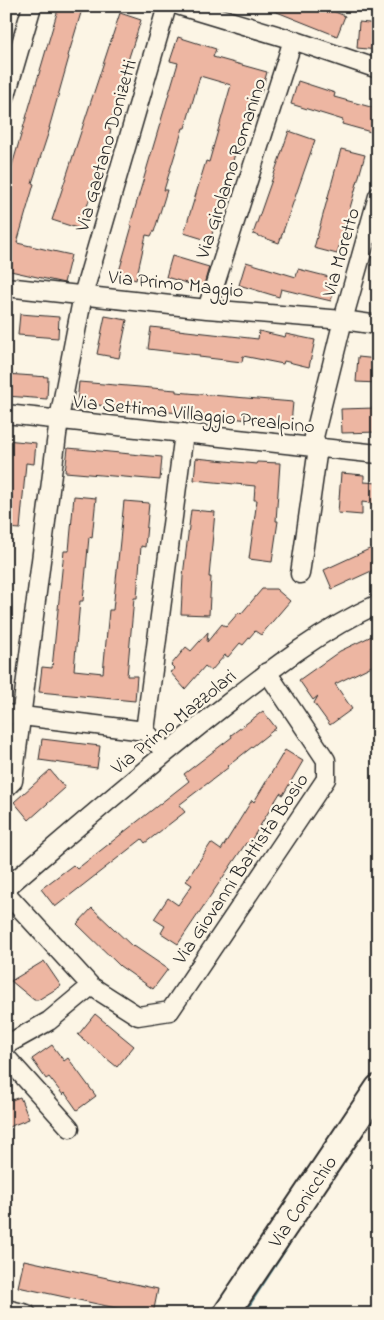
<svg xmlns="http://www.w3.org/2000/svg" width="384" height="1320" font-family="'Indie Flower',sans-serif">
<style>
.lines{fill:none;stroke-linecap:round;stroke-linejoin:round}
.stream{stroke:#598990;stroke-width:5}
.building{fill:#edb6a2;stroke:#2b2b2b}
.minor-casing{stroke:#2b2b2b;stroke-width:21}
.secondary-casing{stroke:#2b2b2b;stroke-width:29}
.minor{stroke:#fcf5e5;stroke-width:18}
.secondary{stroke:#fcf5e5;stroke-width:25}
.labels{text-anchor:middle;stroke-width:4.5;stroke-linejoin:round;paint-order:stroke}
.street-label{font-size:20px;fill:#2b2b2b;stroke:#fcf5e5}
</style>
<rect width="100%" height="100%" fill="#fcf5e5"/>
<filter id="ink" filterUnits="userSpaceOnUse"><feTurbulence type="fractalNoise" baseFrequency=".02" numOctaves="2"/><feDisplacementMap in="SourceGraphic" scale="10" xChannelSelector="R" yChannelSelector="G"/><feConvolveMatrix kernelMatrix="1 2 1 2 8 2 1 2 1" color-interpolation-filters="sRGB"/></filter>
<g filter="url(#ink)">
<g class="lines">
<!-- stream -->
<path class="stream" d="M248,1305L287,1245"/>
</g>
<!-- building -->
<path class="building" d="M59,6H83L68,56L69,57L49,128H50L32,183L34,184L17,243L71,255L64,283L6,270V186Z
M262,6H321L345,16L337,36Z
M120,13L141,20L124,73H126L108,129L111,130L80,229L52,220Z
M359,22L378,24V50L357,48Z
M178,37L216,49L213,57L267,72L261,93L253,91L210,241L184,233L206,161L209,162L231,85L200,76L185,128H183L164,190H167L154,232H153L151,236L146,235L136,280L118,275L132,226L130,225L178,63L170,61Z
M298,81L335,93L334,97L378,109V134L342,124L343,120L291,104Z
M289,131L315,140L279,243L253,234Z
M341,149L365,155L337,254L314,248Z
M172,256L209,267L203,288L166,277Z
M246,262L296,277L298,269L337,279L331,301L281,289L279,297L239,285Z
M20,314L59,317L58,338L18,335Z
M105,316L127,320L119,358L97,354Z
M151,327L258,339L259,331L285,337L286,334L315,340L309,367L284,361L283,364L243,356L242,362L199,357V355L148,349Z
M358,357L378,359V383L356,382Z
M6,374L48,377L47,399L6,396Z
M79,382L176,390V392L293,402L291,424L77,403Z
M375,408V412H378V432L342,433L341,409Z
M6,440L36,443L34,464L26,463L20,529L6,528Z
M68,448L162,457L160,480L65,472Z
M196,458L256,464L257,462L280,463L276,521H278L272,562L249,559L257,500H254L255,486L194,480Z
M341,473L364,475V482L378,483V504L362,502V515L338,513Z
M74,496L96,498L92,538L89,537L83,601H80L74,670L103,673L109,610H113L124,501L149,503L145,547L141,546L137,598H134L127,676H137L135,701L39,692L42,667L52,668L64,551H69Z
M191,510L215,512L209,577H211L209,615L181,614L183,576Z
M378,545V568L332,589L324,570Z
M262,589H276L290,601L261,635L255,631L243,645L240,643L228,657L225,655L211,671L205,666L185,689L170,672L175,669L171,665L186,647L191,651L208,632L207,642L222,624L226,627L239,612L241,614Z
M378,633V663L335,684L352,709L330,725L314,703L318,696L313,700L299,680L340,651Z
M263,711L276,728L228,766L229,767L179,805L185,812L145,843L142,839L55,907L41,889L73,865L77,869L189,781L184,774L232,737L231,735Z
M42,739L100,746L97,768L39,760Z
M285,750L303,761L283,795L280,793L249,844L246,843L178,944L161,933L165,926L154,919L168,898L178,905L192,885L186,881L211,843L221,850L252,800L254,802Z
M50,770L65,788L29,820L14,802Z
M92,908L133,947L134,946L168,969L153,989L120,966L77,924Z
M44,961L61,986L38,1000H34L11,981Z
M95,1014L134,1046L117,1067L78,1035Z
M52,1045L64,1061L68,1058L96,1096L77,1110L65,1093L63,1095L49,1077L46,1079L32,1059Z
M20,1097L29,1119L6,1128V1102Z
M24,1260L158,1289L153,1314H144L18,1287Z"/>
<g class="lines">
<!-- minor casing -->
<g class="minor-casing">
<path id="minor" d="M180,6L293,40L378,69
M6,95L32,6
M6,287L207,309L343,320L378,325
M207,309L293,40
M6,414L378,454
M300,574L318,448L314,437L343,320L378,196
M6,714L145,731L165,752
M145,731L184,433
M6,788L13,781L59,419L83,295L167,6
M6,888C79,826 151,763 227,704C274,667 323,629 378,604
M6,893L91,986L138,1016L170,1011L326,779V760L267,672
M6,1045L49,1021L91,986
M6,1057L70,1128
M6,1309L27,1314"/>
</g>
<!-- secondary casing -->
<g class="secondary-casing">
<path id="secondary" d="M226,1314L378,1088"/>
</g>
<!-- minor -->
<use href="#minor" class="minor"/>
<!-- secondary -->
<use href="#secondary" class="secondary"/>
</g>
</g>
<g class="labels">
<!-- street labels -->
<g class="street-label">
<text transform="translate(105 145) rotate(-74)" y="7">Via Gaetano Donizetti</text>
<text transform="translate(230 168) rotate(-72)" y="7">Via Girolamo Romanino</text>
<text transform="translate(340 252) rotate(-74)" y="7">Via Moretto</text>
<text transform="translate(176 283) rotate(6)" y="7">Via Primo Maggio</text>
<text transform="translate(194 413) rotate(6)" y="7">Via Settima Villaggio Prealpino</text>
<text transform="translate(173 721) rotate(-39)" y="7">Via Primo Mazzolari</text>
<text transform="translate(240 868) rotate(-56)" y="7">Via Giovanni Battista Bosio</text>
<text transform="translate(302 1201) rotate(-56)" y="7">Via Conicchio</text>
</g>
</g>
<!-- margin -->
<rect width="384" height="1320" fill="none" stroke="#fcf5e5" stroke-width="25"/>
<rect x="12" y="12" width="359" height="1295" fill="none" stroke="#2b2b2b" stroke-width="2" filter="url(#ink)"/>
</svg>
